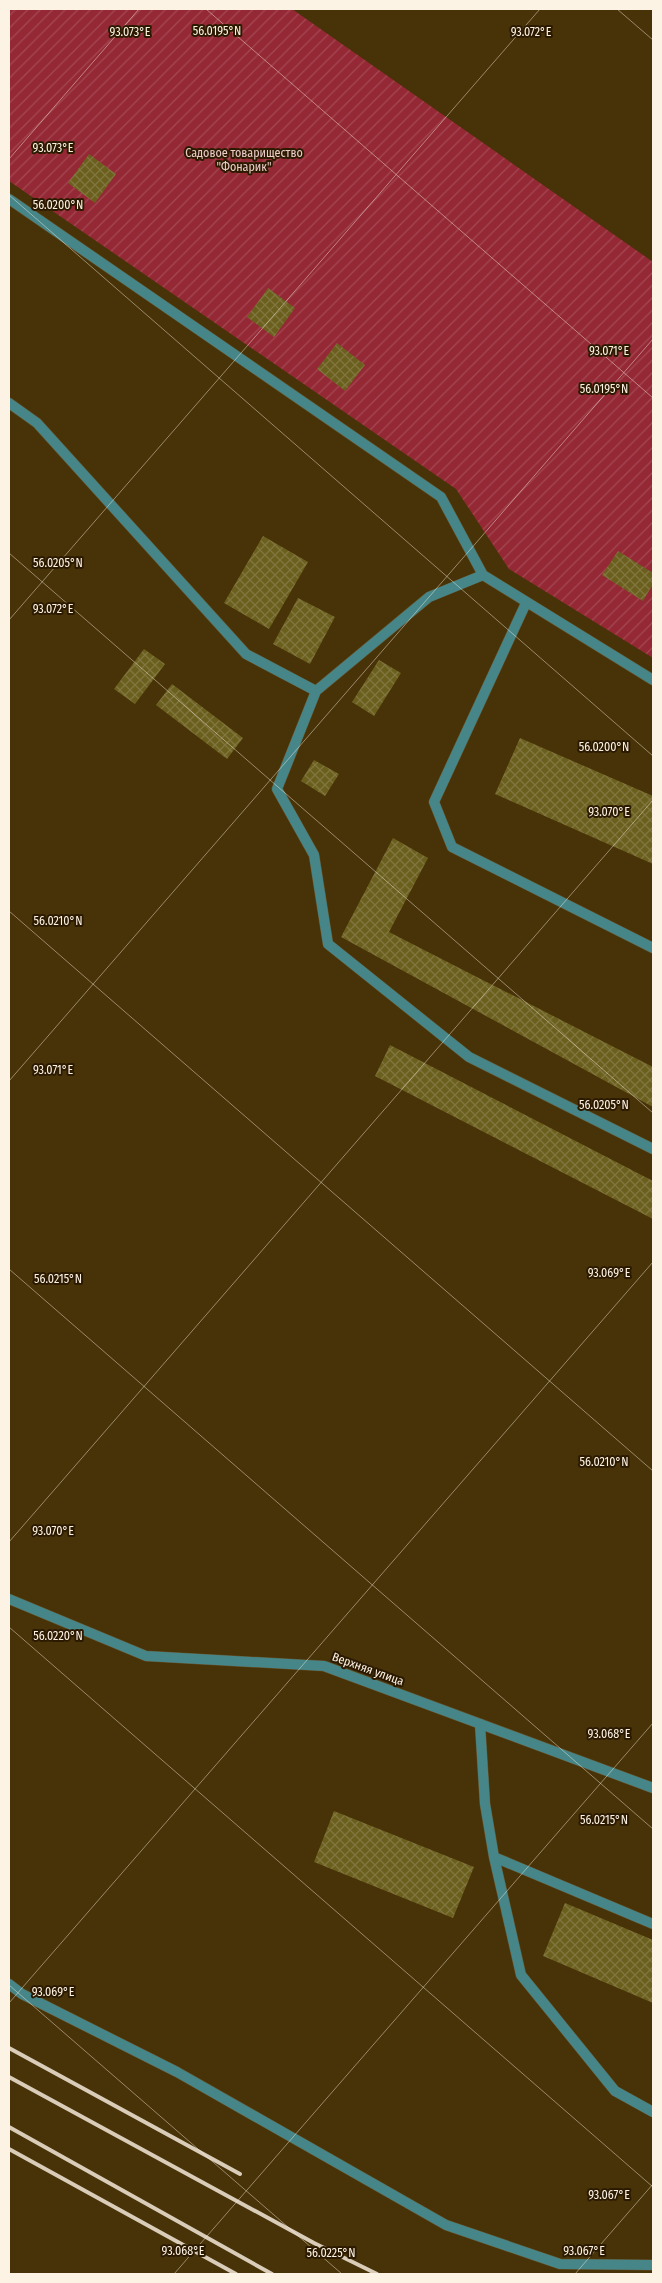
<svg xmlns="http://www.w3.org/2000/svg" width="662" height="2283" font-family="'Fira Sans Condensed',sans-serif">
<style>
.garden{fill:url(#garden-furrows)}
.building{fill:url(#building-cross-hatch)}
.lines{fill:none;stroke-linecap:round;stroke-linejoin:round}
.lane-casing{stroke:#65512b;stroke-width:11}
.street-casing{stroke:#65512b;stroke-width:11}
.lane{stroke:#468688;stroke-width:10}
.street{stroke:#468688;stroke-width:10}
.rail{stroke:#d9ccb9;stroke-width:4}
.ticks{fill:none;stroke:#fdf3e5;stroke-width:1;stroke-opacity:0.45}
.labels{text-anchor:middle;stroke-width:4;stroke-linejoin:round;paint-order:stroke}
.park-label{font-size:12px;fill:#eccdcc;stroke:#2b1a00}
.street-label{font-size:12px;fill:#fdf3e5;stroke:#2b1a00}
.ticks-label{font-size:12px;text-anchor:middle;fill:#fdf3e5;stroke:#2b1a00;stroke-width:4;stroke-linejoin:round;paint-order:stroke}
</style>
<defs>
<pattern id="garden-furrows" width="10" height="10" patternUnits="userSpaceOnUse" patternTransform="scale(1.25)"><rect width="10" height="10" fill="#942835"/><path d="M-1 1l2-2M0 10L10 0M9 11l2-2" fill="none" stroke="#a44852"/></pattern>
<pattern id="building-cross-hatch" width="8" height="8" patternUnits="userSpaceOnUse" patternTransform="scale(1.25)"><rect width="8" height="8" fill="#6b5f1e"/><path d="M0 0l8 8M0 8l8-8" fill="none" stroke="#81763f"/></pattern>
</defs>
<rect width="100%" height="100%" fill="#483207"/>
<!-- garden -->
<path class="garden" d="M9,9H292L653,262V658L509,569L456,489L9,181Z"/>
<!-- building -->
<path class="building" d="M89,154L116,174L95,203L68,183Z
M268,288L295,308L274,337L247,317Z
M337,343L365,365L345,391L317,369Z
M263,536L308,562L269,629L224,603Z
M618,551L653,573V584L643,601L602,575Z
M298,598L335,617L310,664L273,644Z
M144,649L165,664L135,704L114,689Z
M379,660L401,673L374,716L352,702Z
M172,684L243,738L227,759L156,705Z
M520,738L653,796V864L495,794Z
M314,760L339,774L325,796L301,781Z
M393,838L428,858L389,932L653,1067V1107L341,937Z
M390,1045L653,1181V1219L375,1076Z
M334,1811L474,1867L453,1918L314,1862Z
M565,1903L653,1940V2003L543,1956Z"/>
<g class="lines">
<!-- lane casing -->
<g class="lane-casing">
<path id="lane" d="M9,199L441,497L483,575L653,680
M9,403L37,423L246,654L316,691L429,597L483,575
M526,603L434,802L452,847L653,948
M316,691L277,789L314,855L328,944L469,1057L653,1149
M480,1724L485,1804L494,1857L653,1924
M494,1857L521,1975L615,2091L653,2112
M9,1984L22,1994L177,2072L446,2225L560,2264L653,2265"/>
</g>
<!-- street casing -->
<g class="street-casing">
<path id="street" d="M9,1599L146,1656L324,1666L653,1788"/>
</g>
<!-- lane -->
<use href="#lane" class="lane"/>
<!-- street -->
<use href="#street" class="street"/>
<!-- rail -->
<path class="rail" d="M9,2048L240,2174
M9,2077L314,2243L377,2274
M9,2127L272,2274
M9,2149L236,2274"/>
</g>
<!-- ticks -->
<path class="ticks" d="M206,9L653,398M617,9L653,40M9,159L139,9M9,195L653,756M9,553L653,1113M9,620L540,9M9,911L653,1471M9,1081L653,339M9,1269L653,1829M9,1542L653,800M9,1627L653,2187M9,1985L342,2274M9,2003L653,1262M174,2274L653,1723M575,2274L653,2184"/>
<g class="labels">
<!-- park labels -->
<g class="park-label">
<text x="244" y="157">Садовое товарищество<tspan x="244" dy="14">"Фонарик"</tspan></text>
</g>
<!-- street labels -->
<g class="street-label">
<text transform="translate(368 1669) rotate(20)" y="4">Верхняя улица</text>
</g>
</g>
<g class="ticks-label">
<text x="217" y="35">56.0195°N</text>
<text x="130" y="36">93.073°E</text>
<text x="531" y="36">93.072°E</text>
<text x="53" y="152">93.073°E</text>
<text x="58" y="209">56.0200°N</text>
<text x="609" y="355">93.071°E</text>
<text x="604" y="393">56.0195°N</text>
<text x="58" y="567">56.0205°N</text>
<text x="53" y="613">93.072°E</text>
<text x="604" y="751">56.0200°N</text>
<text x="609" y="816">93.070°E</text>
<text x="58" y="925">56.0210°N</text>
<text x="53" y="1074">93.071°E</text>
<text x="604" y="1109">56.0205°N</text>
<text x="609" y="1277">93.069°E</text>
<text x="58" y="1283">56.0215°N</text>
<text x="604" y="1466">56.0210°N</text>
<text x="53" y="1535">93.070°E</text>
<text x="58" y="1640">56.0220°N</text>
<text x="609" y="1738">93.068°E</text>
<text x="604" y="1824">56.0215°N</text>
<text x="53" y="1996">93.069°E</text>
<text x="609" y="2199">93.067°E</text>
<text x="183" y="2255">93.068°E</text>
<text x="584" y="2255">93.067°E</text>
<text x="331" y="2257">56.0225°N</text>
</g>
<!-- border -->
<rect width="662" height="2283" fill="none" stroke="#fdf3e5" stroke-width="20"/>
</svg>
